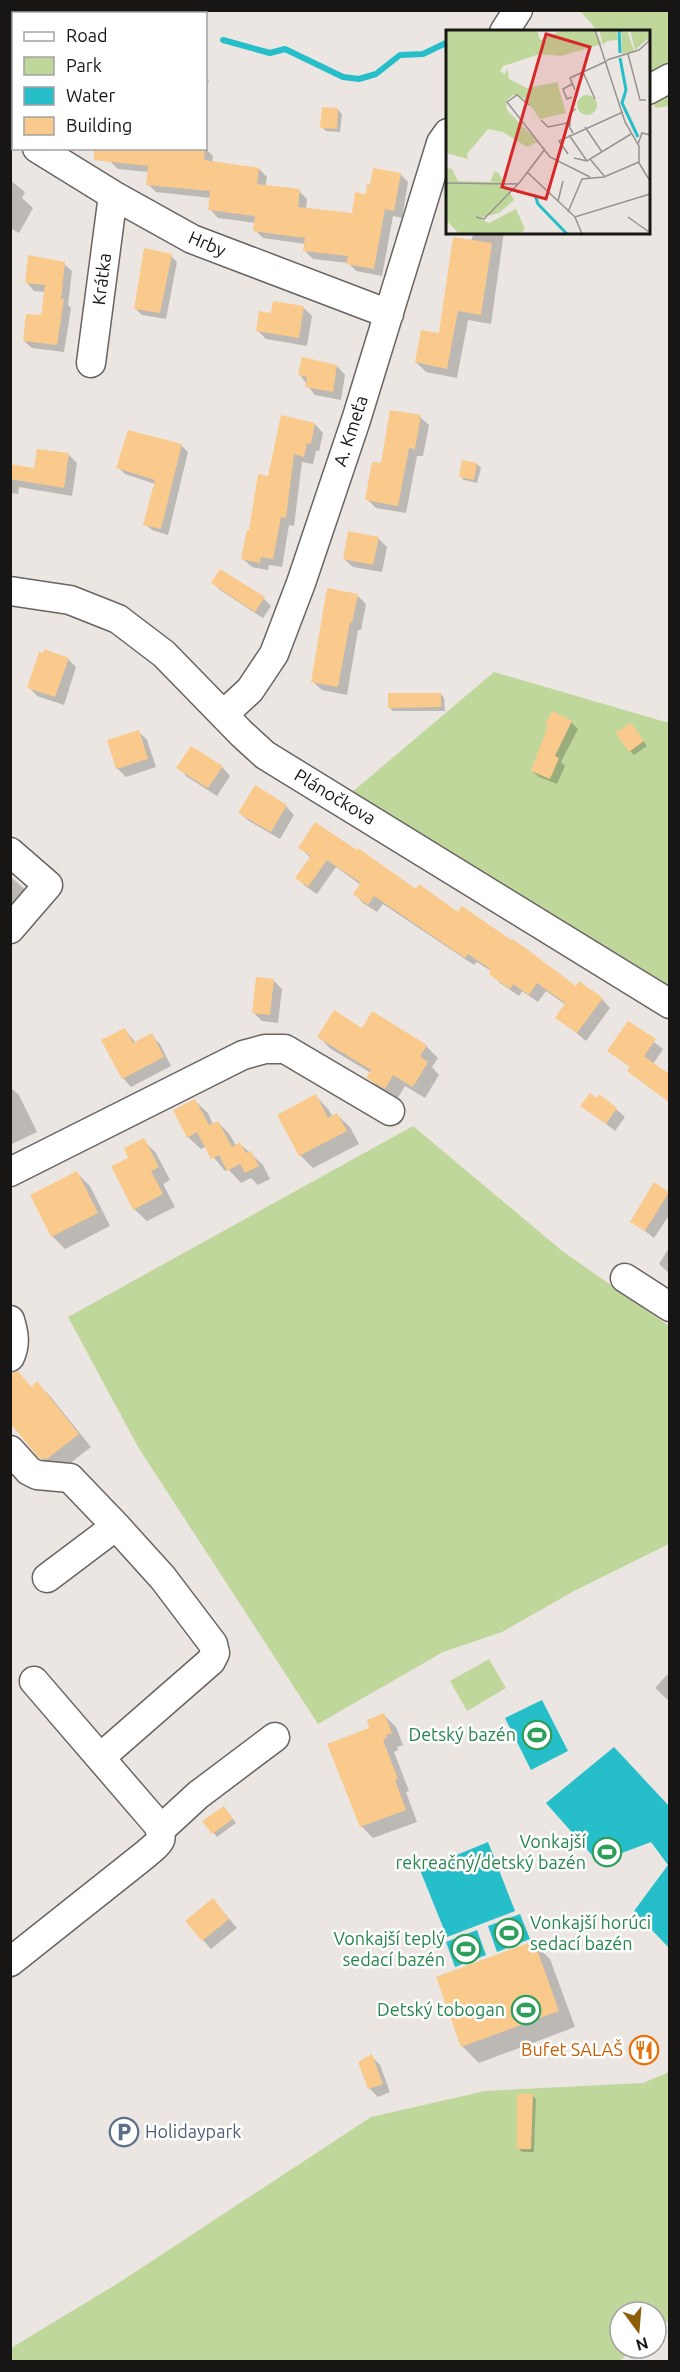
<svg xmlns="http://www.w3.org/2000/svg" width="680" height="2372" font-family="Ubuntu,sans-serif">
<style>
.green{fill:#c0d79c}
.water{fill:#26bfc9}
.shadow{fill:#0003}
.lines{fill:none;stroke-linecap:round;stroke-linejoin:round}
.stream{stroke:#26bfc9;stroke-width:6}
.building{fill:#f9ca8c}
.minor-casing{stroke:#696461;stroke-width:31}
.minor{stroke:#fff;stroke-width:28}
.labels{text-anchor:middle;stroke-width:5;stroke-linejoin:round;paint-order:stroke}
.street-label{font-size:18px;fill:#181615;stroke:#fff}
.leisure-label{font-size:18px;fill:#27864d;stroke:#fff;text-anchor:end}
.food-label{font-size:18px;fill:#c56008;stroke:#fff;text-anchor:end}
.service-label{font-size:18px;fill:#4e5e75;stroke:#fff;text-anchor:start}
.inset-river{fill:none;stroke:#26bfc9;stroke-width:3}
.inset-road{fill:none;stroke:#979390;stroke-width:1.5}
.view{fill:#d62828;fill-opacity:0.15;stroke:#d62828;stroke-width:3}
.inset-edge{fill:none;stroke:#181615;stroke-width:3}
</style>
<rect width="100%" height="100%" fill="#ebe6e2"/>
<!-- green -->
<path class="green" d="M580,11H669V106L656,108L649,98L648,32L598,31Z
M494,672L669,723V993L351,793Z
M413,1126L561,1250L669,1326V1544L574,1591L502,1632L443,1652L318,1724L138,1447L68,1317Z
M489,1659L506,1688L467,1711L450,1681Z
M669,2072V2320L656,2331V2312H620V2348H636L619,2361L11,2362V2348L120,2282L371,2117L485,2091L643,2083Z"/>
<!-- water -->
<path class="water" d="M542,1700L568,1751L531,1770L505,1718Z
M614,1747L669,1806V1948L634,1911L668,1865L651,1842L598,1862L546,1803Z
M488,1842L515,1911L447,1937L420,1870Z
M520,1914L530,1939L497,1952L488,1926Z
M477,1930L486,1955L455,1967L446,1942Z"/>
<!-- shadow -->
<path class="shadow" d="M10,33L14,36V80H10Z
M206,77L209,81L206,88Z
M338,110L342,114L340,132L326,131L322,127Z
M111,148H205L213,156L212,163L259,169L267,177L265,187L299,191L307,199L306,209L353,214L367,195L400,174L408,182L402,218L393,216L382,276L356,271L348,263L313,259L305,251V244L263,238L255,230L256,223L218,218L210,209L211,198L156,192L148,184L149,172L118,169L110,161Z
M10,180L25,192L22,198L33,208L19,233L10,228Z
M474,232H504L491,324L468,320L457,378L426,372L416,362L440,335Z
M171,256L177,262L166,319L142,315L136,309Z
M64,264L72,271L68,305L71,308L64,352L32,348L24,341L42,317L45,292L34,291L27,283Z
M304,308L312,316L307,346L266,339L257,330L272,314Z
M337,366L345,375L341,400L315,395L300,375Z
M420,417L429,425L423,456H417L406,513L376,508L367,499L382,465Z
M315,424L323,433L319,451H316L313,464L302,462L294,526L289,525L282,567L269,565L268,570L252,567L243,559L269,478Z
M129,431L182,446L188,452L168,535L152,530L145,524L155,484L125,474L118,467Z
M69,455L77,463L72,496L19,487L18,494L10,493V465L36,469Z
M463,462L477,464L481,468L477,483L464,480L460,476Z
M378,538L387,547L382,572L353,567L344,559Z
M213,583L264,599L271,606L263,618L220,590Z
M358,596L366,604L361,630H358L347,695L322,690L313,682Z
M68,659L76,667L64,705L37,696L29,687Z
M441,694L444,698L445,711H393L390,708Z
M553,713L571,722L578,729L561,762L565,766L557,784L539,777L532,771Z
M635,729L647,746L634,755L630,751Z
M139,732L147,740L156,767L126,777L117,768Z
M178,767H222L230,776L217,796L186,776Z
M286,806L294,815L280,839L249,821L240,813Z
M300,848L416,891L459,914L576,988L602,999L610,1008L586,1041L557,1017L566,1005L546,991L538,1002L522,991L519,996L500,983L491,971L477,962L474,965L383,904L377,912L363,903L355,894L361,885L336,867L317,894L305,886L297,878L311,858Z
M10,876L30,894L10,916Z
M274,981L282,989L278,1023L262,1021L254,1013Z
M629,1023L663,1049L653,1064L670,1076V1102L638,1079L631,1068L609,1051Z
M125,1030L136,1043L151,1035L160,1044L171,1066L131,1087L123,1078Z
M363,1030L426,1046L438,1058L432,1067L439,1075L425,1098L405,1086L397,1099L380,1089L368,1077L371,1073L331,1049L319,1037Z
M10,1087L19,1095L37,1132L10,1145Z
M316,1096L328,1109L333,1117L337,1115L350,1127L359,1144L313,1168L300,1155Z
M195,1101L208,1113L213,1125L218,1122L230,1135L236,1146L240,1144L263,1165L270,1179L258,1185L251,1178L241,1183L228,1169L225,1171L205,1147L201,1149L188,1137Z
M582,1105L616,1109L625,1117L615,1131Z
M143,1140L156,1153L170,1180L163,1184L175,1207L147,1221L134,1209L130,1158Z
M77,1173L90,1186L110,1226L65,1249L52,1236Z
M655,1184L670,1193V1214L654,1238L632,1221Z
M669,1248H670V1274L659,1264Z
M18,1374L32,1388L37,1383L50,1396L91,1447L60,1471L54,1470L40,1457L14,1424L10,1427V1380Z
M667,1675L670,1677V1702L655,1688Z
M384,1715L396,1727L403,1745L397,1747L398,1750L394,1752L409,1791L406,1792L417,1822L373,1838L361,1826Z
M228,1812L236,1823L217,1837L204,1821Z
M221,1909L237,1928L211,1949L203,1940Z
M533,1943L550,1959L575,2027L479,2063L462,2046Z
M371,2056L380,2065L390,2092L378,2097L369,2088Z
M532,2095L536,2099L534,2152H522L518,2148Z"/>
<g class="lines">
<!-- stream -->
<path class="stream" d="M173,10L177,14
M223,40L270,53L285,49L343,77L359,79L376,74L400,55L423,54L448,42"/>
</g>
<!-- building -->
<path class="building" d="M322,107L338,108L337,129L320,128Z
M94,148H205L204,160L259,168L257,184L300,189L298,207L352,213L355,192L366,194L367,184L370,185L373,168L401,173L394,211L385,209L374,269L346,264L348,256L303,251L305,238L253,231L255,216L208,210L210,191L146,185L148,166L94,160Z
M453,237L492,243L481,315L458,311L447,369L415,362L421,330L439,333Z
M144,248L172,254L160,313L134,309Z
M28,255L65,262L61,299H64L57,345L23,341L26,314L41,315L45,285L25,283Z
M273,301L304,306L299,338L256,331L259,311L271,313Z
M302,357L337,365L333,392L305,387L307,377L298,375Z
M390,410L421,415L415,449L409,448L398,506L365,500L372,462L381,463Z
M281,415L315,423L311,444L307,443L304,457L294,454L286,518L281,517L273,559L261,557L260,563L241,559L247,530H249L258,474L268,476Z
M128,430L182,444L161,529L143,525L155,480L116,468Z
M37,449L69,453L64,488L10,479V464L34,468Z
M462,460L477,463L474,480L459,477Z
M348,531L379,537L373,565L343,559Z
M220,569L265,597L255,612L211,583Z
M327,588L358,594L352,623L350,622L338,687L311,682Z
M44,649L69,658L55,697L27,688L39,652L43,653Z
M388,693H441V707L388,708Z
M552,711L572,721L555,756L559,758L550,779L531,771L548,726L545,725Z
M631,723L644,741L629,752L616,733Z
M139,730L148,759L116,769L107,740Z
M191,746L223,766L208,788L176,768Z
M255,785L287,805L271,832L238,813Z
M315,822L357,850L358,848L416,889L419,884L458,912L462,906L511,940L512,939L524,947L576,986L579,981L603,998L577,1033L555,1018L565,1003L537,983L529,995L513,984L510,989L490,975L489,968L468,954L465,958L374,896L368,905L353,894L361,883L327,860L308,887L295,878L311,856L298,848Z
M256,977L274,979L270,1015L252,1013Z
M334,1010L362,1028L372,1011L427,1045L420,1056L428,1062L413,1087L393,1075L385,1089L366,1078L371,1070L317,1037Z
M628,1021L656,1039L644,1056L669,1074V1102L627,1071L630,1067L607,1051Z
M125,1028L133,1043L152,1033L164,1057L122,1079L101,1040Z
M590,1093L597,1098L599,1094L617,1108L606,1124L580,1106Z
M316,1094L328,1118L337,1113L347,1131L299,1156L277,1115Z
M195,1099L209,1125L218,1121L232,1147L240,1142L246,1153L251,1151L259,1166L245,1173L240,1164L227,1171L219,1155L211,1159L197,1132L187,1138L173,1110Z
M144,1138L159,1167L151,1171L163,1194L133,1210L111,1166L128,1158L124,1148Z
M77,1171L98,1213L51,1237L30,1195Z
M654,1182L669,1192L645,1231L630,1222Z
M18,1371L31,1387L37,1381L79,1434L47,1459L39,1458L10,1423V1373Z
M384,1713L392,1733L386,1735L387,1738L383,1740L398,1779L395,1780L406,1810L360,1827L327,1744L369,1728L367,1720Z
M224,1806L233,1819L212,1834L202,1821Z
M213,1898L229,1919L202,1941L185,1921Z
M534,1941L559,2011L461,2047L436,1977Z
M372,2054L383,2084L368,2089L358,2062Z
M517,2094H533L531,2149H517Z"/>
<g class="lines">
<!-- minor casing -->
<g class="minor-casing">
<path id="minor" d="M504,32L518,10
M648,90L670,78
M10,132L14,134
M37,148L113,195L192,239L389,314
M91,363L113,195
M10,591L70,600L118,619L164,654L242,734L265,755L670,1004
M224,714L250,690L274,654L301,583L356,420L441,143L448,133
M10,852L48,885L10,929
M10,1172L243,1055L265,1049H285L390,1111
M625,1278L670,1307
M10,1320C14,1333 16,1344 10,1357
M10,1450L29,1471L37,1475L70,1478L116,1526
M47,1578L116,1526L163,1578L213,1644L215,1653L211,1661L101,1757
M160,1830L198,1795L275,1737
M10,1962L146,1854C158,1843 165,1842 158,1825L34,1681"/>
</g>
<!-- minor -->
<use href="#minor" class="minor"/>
</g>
<!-- icons -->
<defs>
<g id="stadium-ring" transform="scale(1.5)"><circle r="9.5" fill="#fff" stroke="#2e9e5b" stroke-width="1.5"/><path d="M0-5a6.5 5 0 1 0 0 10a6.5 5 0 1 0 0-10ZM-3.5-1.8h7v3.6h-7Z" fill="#2e9e5b"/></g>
<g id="restaurant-ring" transform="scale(1.5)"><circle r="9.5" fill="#fff" stroke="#e8710a" stroke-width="1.5"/><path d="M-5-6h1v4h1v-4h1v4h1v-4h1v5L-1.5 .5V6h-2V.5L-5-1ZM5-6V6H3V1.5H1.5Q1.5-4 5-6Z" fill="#e8710a"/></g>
<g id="parking-ring" transform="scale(1.5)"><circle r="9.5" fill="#fff" stroke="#5c6f8a" stroke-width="1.5"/><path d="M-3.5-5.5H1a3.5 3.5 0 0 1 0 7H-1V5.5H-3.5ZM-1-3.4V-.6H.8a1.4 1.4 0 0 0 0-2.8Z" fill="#5c6f8a"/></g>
</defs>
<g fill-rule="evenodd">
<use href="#stadium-ring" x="537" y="1735"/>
<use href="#stadium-ring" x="607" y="1852"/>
<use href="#stadium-ring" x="509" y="1933"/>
<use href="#stadium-ring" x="466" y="1949"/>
<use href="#stadium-ring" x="526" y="2010"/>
<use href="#restaurant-ring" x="644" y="2050"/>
<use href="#parking-ring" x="124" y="2132"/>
</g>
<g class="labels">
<!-- street labels -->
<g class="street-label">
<text transform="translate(207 244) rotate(23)" y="6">Hrby</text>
<text transform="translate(102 279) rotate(-83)" y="6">Krátka</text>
<text transform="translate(351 431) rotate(-72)" y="6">A. Kmeťa</text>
<text transform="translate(335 797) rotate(31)" y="6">Plánočkova</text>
</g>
<!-- leisure labels -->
<g class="leisure-label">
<text x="516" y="1741">Detský bazén</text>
<text x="586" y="1848">Vonkajší<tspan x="586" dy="21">rekreačný/detský bazén</tspan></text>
<text x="530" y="1929" text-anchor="start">Vonkajší horúci<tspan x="530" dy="21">sedací bazén</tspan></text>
<text x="445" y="1945">Vonkajší teplý<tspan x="445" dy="21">sedací bazén</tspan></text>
<text x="505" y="2016">Detský tobogan</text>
</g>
<!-- food labels -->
<g class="food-label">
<text x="623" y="2056">Bufet SALAŠ</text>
</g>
<!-- service labels -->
<g class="service-label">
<text x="145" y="2138">Holidaypark</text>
</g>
</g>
<!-- overview -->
<g transform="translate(446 30)">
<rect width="204" height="204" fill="#ebe6e2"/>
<path d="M0,0H91L94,10L117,0H149L156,14L115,26L94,24L57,36L54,41L59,44L61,38L63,49L81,58L111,52L120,83L94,89L78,68L67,65L60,71L61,80L92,112L81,117L57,102L42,99L21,124L22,129L0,123ZM153,0H170L172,10L161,11L157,15ZM175,0H181L188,21L176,24ZM184,0H203L204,7L189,20ZM131 75a10 10 0 1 1 20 0a10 10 0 1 1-20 0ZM0,138L6,139L12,151L44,152L49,141L53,144L68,170L53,183L33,188L43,193L70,179L79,199L74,204H13L0,190Z" fill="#c0d79c"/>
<path class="inset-river" d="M173,0L174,23M174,28L180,60L176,73L192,107M89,165L92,174L121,204"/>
<path class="inset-road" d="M149,0L179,92L193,116V133L204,151M182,24L194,70H200M161,30L193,20L204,10M137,42L149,69M126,54L117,59L121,69L126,67M129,60L124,48L161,31M83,75L71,65L61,72L104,127L144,147M95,90L102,97L121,93L127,103M124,96V83L130,79M139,97L156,122M123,105L141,131M192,114L196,103L204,105M122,124L113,111L177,82M128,128L141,131L185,104M144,129L159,147M81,142L129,187L204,164M0,153L72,154M112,171L117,151M122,182L136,149L158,147L193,132M30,187L38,189L74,152L99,119M129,187L136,204M182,187L203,202"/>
<path class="view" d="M100,4L144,17L100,169L56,157Z"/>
<rect width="204" height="204" class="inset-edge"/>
</g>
<!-- border -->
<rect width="680" height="2372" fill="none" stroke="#181615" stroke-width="24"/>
<!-- legend -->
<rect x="12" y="12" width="195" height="138" fill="#ffffff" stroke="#a3a2a1" stroke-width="1.5"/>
<rect x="24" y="32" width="30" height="9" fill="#ffffff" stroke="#a3a2a1" stroke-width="1.5"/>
<text x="66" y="42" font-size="18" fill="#181615">Road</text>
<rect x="24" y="57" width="30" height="18" fill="#c0d79c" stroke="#a3a2a1" stroke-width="1.5"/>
<text x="66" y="72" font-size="18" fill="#181615">Park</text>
<rect x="24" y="87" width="30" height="18" fill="#26bfc9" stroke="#a3a2a1" stroke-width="1.5"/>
<text x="66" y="102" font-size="18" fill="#181615">Water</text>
<rect x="24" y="117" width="30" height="18" fill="#f9ca8c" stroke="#a3a2a1" stroke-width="1.5"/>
<text x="66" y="132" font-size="18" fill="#181615">Building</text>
<!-- north arrow -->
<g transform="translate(638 2330) rotate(164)"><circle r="28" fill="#ffffff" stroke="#a3a2a1" stroke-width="1.5"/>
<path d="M0-4.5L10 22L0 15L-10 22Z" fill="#8e5d08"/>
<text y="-9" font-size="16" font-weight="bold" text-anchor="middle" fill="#181615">N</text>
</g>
</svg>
